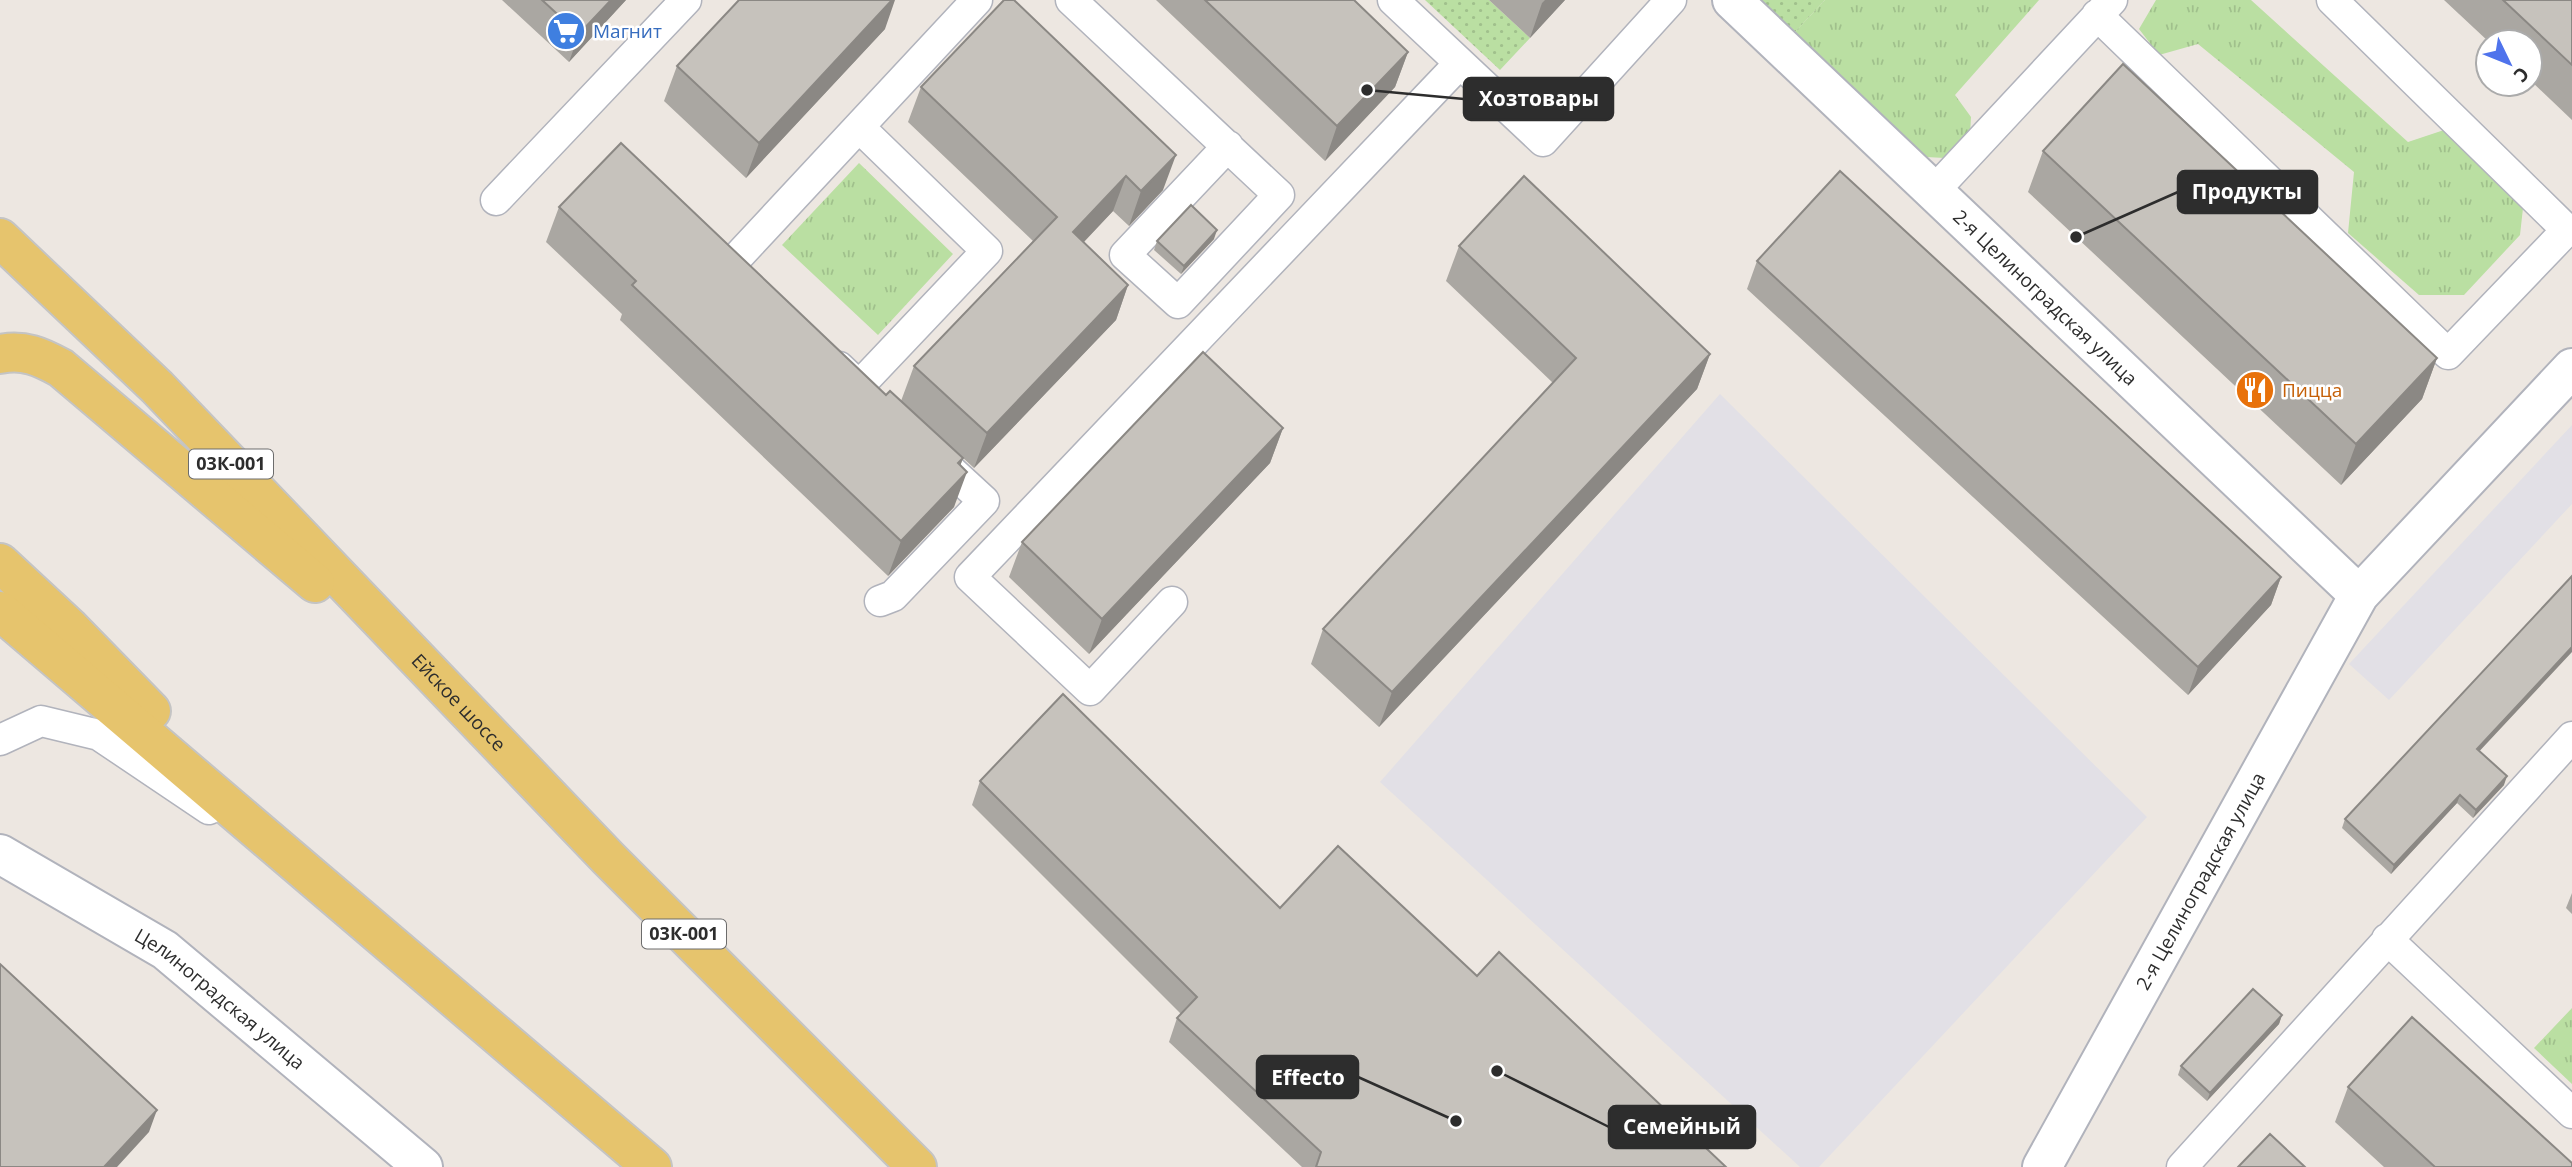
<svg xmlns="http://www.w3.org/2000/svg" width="2572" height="1167" font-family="'Open Sans',sans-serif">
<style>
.industrial{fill:#e2e0e6}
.grass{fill:url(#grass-dots)}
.park{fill:url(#park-tufts)}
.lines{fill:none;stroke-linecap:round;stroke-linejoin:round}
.lane-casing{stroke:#b1b3bc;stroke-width:33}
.street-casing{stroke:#b1b3bc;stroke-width:42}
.primary-casing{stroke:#c4c4c4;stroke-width:42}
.lane{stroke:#fff;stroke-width:30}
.street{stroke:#fff;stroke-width:38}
.primary{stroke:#e6c46d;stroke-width:38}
.wall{fill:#aaa7a2}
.shaded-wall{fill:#8b8884}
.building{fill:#c6c2bc;stroke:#8b8884;stroke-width:2}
.labels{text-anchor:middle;stroke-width:5;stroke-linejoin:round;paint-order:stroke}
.shield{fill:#fff;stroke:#6c6c6c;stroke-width:2}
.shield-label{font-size:18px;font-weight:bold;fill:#2d2d2d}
.shop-label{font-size:19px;fill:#366cbe;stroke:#fff;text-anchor:start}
.street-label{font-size:19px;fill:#2d2d2d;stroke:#fff}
.food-label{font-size:19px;fill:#c56008;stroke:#fff;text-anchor:start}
.leader{fill:none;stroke:#2d2d2d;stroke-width:2.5}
.callout-dot{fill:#2d2d2d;stroke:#fff;stroke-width:2.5}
.callout{fill:#2d2d2d;stroke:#2d2d2d;stroke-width:2.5}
.callout-label{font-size:21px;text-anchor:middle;font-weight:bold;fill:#fff}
</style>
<defs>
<pattern id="grass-dots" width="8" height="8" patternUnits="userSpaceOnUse" patternTransform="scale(1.75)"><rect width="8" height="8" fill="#badfa2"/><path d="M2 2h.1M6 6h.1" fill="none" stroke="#a0c08c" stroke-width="1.8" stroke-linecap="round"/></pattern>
<pattern id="park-tufts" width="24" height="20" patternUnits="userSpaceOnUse" patternTransform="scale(1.75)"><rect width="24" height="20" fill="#badfa2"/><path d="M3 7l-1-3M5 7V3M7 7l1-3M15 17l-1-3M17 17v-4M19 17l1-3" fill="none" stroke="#a0c08c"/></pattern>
</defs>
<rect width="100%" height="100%" fill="#ede7e1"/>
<!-- industrial -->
<path class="industrial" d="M1720,394L2147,817L1819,1167H1800L1380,782Z
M2572,425V504L2389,700L2349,664Z"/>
<!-- grass -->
<path class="grass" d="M1425,0H1489L1530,38L1500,70Z
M1756,0H1825L1794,33Z"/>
<!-- park -->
<path class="park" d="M1825,0H2039L1955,95L1971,117L1970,135L1945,158L1926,157L1915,150L1794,33Z
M2156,0H2251L2408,142L2444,130L2523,208L2520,235L2464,295H2419L2348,233L2354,172L2198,44L2159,55L2139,29Z
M859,163L953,254L878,335L782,245Z
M2572,1008V1084L2534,1048Z"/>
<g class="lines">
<!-- lane casing -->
<g class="lane-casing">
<path id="lane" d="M1071,0L1279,195L1178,303L1125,255L1228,146
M1393,0L1543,141L1671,0
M2097,15L2448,354L2567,230L2332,0
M1933,192L2112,0
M496,200L686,0
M732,263L977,0
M839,367L859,386L987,251L859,127
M880,601L893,596L984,501L934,455
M1172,602L1090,690L970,577L1460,63
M0,740L41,721L99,735L209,809
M2387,939L2572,1113
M2182,1167L2572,737"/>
</g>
<!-- street casing -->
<g class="street-casing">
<g id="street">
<path id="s1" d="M1732,0L2359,595"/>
<path id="s2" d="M0,854L165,950L423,1167"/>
<path id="s3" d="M2042,1167L2359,595L2572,368"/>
</g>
</g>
<!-- primary casing -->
<g class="primary-casing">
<g id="primary">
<path id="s4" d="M0,238L157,387L608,858L917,1167"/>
<path d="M0,354C24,349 41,357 61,368L315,583"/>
<path d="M0,563L70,628L151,711"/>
<path d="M0,611L652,1167"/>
</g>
</g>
<!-- lane -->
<use href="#lane" class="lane"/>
<!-- street -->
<use href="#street" class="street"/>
<!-- primary -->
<use href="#primary" class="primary"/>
</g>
<!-- wall -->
<path class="wall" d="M502,0H626L569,62Z
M1156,0H1354L1408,52L1395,87L1325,161Z
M1489,0H1565L1530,38Z
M2444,0H2572V120L2530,80V42H2489Z
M885,29L746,178L664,101L677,66Z
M921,87L1163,190L1129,226L1113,211L1084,242L1128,285L1116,320L974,468L901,401L914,366L1033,241L908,122Z
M2043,151L2437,358L2422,399L2341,485L2028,192Z
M559,207L886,395L963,458L960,466L954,507L888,576L620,320L622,314L546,242Z
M1214,239L1181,274L1154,250L1157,241Z
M1459,246L1710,354L1697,389L1379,727L1311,664L1323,629L1553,383L1446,281Z
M1757,261L2281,577L2271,605L2188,695L1747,289Z
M1283,428L1270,463L1089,654L1009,577L1022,542Z
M2480,751L2504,785L2473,818L2457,803L2391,874L2342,828L2345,819Z
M980,781L1280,908L1477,976L1726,1167H1302L1169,1042L1177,1018L1181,1014L972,805Z
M2572,893V914L2566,908Z
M2282,1015L2279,1024L2207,1101L2178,1075L2181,1066Z
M2348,1087L2572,1167H2384L2335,1122Z"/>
<!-- shaded-wall -->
<path class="shaded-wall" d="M611,0H626L569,62L579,34Z
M892,0H895L885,29L746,178L759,143Z
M1545,0H1565L1530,38L1542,3Z
M1408,52L1395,87L1325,161L1337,126Z
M1176,155L1163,190L1129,226L1141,191Z
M1126,176L1113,211L1060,267L1073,232Z
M1217,230L1214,239L1181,274L1184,266Z
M1128,285L1116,320L974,468L987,433Z
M1710,354L1697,389L1379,727L1392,692Z
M2437,358L2422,399L2341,485L2356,444Z
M1283,428L1270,463L1089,654L1102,619Z
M963,458L952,488L967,472L954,507L888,576L901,541Z
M2281,577L2271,605L2188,695L2198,667Z
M2572,647V652L2474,757L2477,749Z
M2507,776L2504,785L2473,818L2476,810Z
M2460,795L2457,803L2391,874L2394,865Z
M2282,1015L2279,1024L2207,1101L2210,1093Z
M157,1110L149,1132L117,1167H104Z"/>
<!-- building -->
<path class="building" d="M542,0H611L579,34Z
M739,0H892L759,143L677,66Z
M1004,0H1014L1176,155L1141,191L1126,176L1073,232L1128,285L987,433L914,366L1057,217L921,87Z
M1205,0H1354L1408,52L1337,126Z
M2503,0H2572V65Z
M2123,64L2437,358L2356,444L2043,151Z
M621,143L886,395L890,391L963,458L958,463L967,472L901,541L632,285L636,281L559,207Z
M1840,171L2281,577L2198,667L1757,261Z
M1524,176L1710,354L1392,692L1323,629L1576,358L1459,246Z
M1191,205L1217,230L1184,266L1157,241Z
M1203,352L1283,428L1102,619L1022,542Z
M2572,576V647L2477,749L2507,776L2476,810L2460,795L2394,865L2345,819Z
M1063,694L1280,908L1338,846L1477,976L1499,952L1726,1167H1316L1321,1152L1177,1018L1197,997L980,781Z
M0,964L157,1110L104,1167H0Z
M2253,989L2282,1015L2210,1093L2181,1066Z
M2412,1017L2572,1163V1167H2435L2348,1087Z
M2270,1134L2305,1167H2238Z"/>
<!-- icons -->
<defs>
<g id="supermarket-disc" transform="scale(2.0125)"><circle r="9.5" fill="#3f7fe0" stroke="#fff"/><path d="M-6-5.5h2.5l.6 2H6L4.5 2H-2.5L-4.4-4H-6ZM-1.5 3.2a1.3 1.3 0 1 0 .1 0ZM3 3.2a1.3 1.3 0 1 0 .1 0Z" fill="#fff"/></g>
<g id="restaurant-disc" transform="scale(2.0125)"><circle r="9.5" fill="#e8710a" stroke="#fff"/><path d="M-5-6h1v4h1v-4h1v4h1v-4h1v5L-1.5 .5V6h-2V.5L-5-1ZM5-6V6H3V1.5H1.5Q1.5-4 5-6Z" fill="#fff"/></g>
</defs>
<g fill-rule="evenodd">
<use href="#supermarket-disc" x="566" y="31"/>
<use href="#restaurant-disc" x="2255" y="390"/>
</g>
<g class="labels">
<!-- shield labels -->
<g class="shield">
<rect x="189" y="449.5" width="84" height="29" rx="5"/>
<rect x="642" y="919.5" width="84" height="29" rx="5"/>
</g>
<g class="shield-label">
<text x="231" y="470">03К-001</text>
<text x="684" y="940">03К-001</text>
</g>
<!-- shop labels -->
<g class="shop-label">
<text x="593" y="38">Магнит</text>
</g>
<!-- street labels -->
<g class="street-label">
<text dy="7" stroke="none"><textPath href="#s1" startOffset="432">2-я Целиноградская улица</textPath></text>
<text dy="7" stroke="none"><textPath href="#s4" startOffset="653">Ейское шоссе</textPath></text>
<text dy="7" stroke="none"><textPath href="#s3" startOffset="327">2-я Целиноградская улица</textPath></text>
<text dy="7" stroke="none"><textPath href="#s2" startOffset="264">Целиноградская улица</textPath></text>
</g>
<!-- food labels -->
<g class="food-label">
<text x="2282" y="397">Пицца</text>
</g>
</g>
<!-- callouts -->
<path class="leader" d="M1367 90L1464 99M2076 237L2178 192M1456 1121L1358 1077M1497 1071L1609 1127"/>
<g class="callout-dot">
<circle cx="1367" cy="90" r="7"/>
<circle cx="2076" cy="237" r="7"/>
<circle cx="1456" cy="1121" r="7"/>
<circle cx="1497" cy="1071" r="7"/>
</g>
<g class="callout">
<rect x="1464" y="78" width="149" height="42" rx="7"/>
<rect x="2178" y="171" width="139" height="42" rx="7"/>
<rect x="1257" y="1056" width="101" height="42" rx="7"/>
<rect x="1609" y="1106" width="146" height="42" rx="7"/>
</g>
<g class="callout-label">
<text x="1539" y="106">Хозтовары</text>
<text x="2247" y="199">Продукты</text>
<text x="1308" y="1085">Effecto</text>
<text x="1682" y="1134">Семейный</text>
</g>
<!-- north arrow -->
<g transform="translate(2509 63) rotate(133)"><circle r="33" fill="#ffffff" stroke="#ababab" stroke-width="2"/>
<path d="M0-5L12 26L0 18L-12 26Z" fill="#4f73ec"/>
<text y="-10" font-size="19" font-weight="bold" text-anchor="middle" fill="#2d2d2d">С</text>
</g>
</svg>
